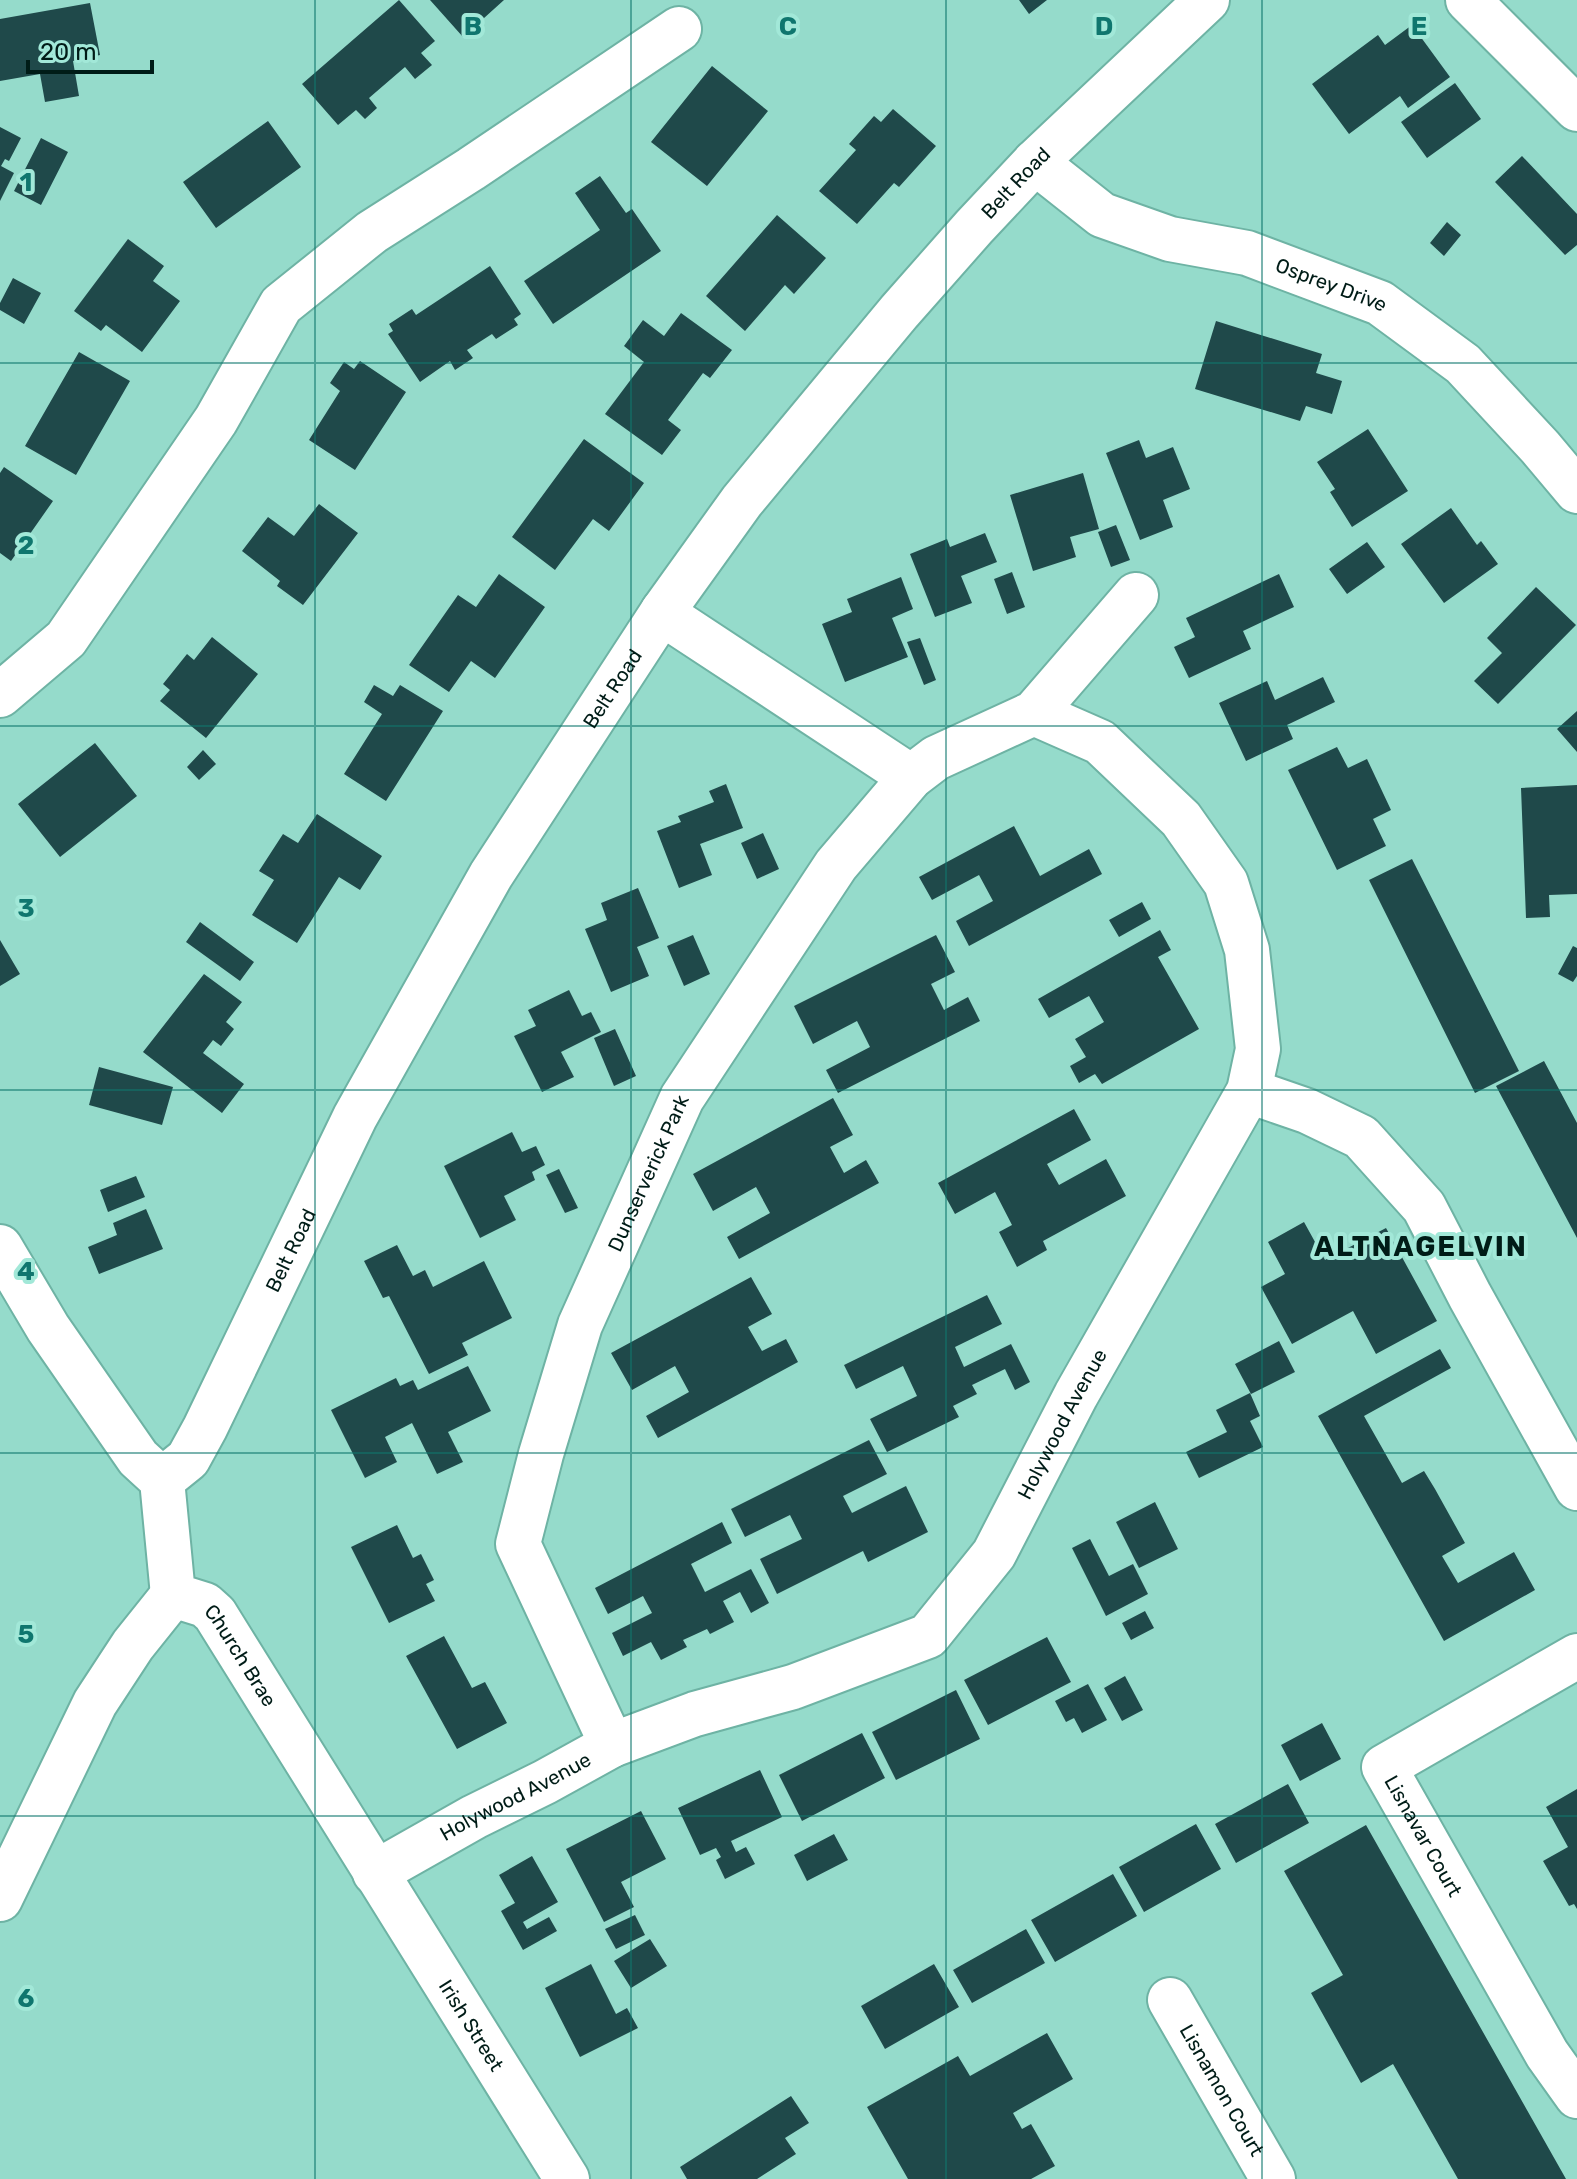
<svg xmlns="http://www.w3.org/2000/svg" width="1577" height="2179" font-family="Rubik,sans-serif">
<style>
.building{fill:#1f494a}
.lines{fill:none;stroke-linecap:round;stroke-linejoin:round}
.minor-casing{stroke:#6eb3a4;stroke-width:48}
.major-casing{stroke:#6eb3a4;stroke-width:48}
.minor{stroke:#fff;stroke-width:44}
.major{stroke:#fff;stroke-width:44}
.grid{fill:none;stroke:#0f766e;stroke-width:2;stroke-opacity:0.55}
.labels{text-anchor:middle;stroke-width:8;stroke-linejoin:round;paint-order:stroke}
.street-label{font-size:20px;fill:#001c17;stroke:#a2e8d8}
.district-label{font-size:28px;font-weight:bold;letter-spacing:2px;fill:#001c17;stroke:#a2e8d8}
.grid-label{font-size:26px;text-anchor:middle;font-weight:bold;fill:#0f766e;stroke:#a2e8d8;stroke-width:8;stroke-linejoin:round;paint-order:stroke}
</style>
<rect width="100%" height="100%" fill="#95dbcb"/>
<!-- building -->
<path class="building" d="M399,0L435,41L421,53L432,65L415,79L405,67L369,98L377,108L365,119L356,110L338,125L302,84Z
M430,0H504L463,37Z
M1019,0H1047L1029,14Z
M90,3L100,55L73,61L79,96L45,102L40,74L0,81V19Z
M1412,25L1450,77L1408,108L1400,96L1349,134L1312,84L1378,35L1385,45Z
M712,66L768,111L707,186L651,142Z
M1455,83L1481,119L1427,158L1401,122Z
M893,109L936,146L899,187L894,183L857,224L819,191L856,150L849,144L874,116L881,122Z
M268,121L301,167L216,228L183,182Z
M0,127L21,138L9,161L5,159L1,166L14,173L0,201Z
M41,138L68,152L41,205L14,191Z
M1522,156L1577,214V245L1565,255L1495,182Z
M600,176L626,213L632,209L661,251L553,324L524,281L600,230L575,193Z
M777,215L826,258L794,294L785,285L745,331L706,296Z
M1447,222L1461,235L1444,256L1430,243Z
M128,239L164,266L153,281L180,301L142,352L106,325L101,331L74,311Z
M490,266L521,314L514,319L518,325L496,339L492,334L467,350L473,358L455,370L450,361L420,382L388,334L393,331L389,324L412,309L416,315Z
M13,278L41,293L24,324L0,310V303Z
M681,313L732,350L710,378L703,373L668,420L681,430L662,455L605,414L644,362L624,346L643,320L664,336Z
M1216,321L1322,354L1316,373L1342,381L1332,414L1306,406L1300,421L1195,389Z
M79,352L130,381L76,475L25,446Z
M360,361L406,392L355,470L309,440L340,391L330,383L344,362L354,369Z
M1368,429L1408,491L1352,527L1330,492L1335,489L1317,462Z
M584,439L644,483L609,531L593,519L555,570L512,537Z
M1139,440L1146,458L1173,447L1190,489L1163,500L1173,527L1140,540L1106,453Z
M4,467L53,501L11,561L0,553V473Z
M1083,473L1099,529L1070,537L1076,557L1033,571L1010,495Z
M319,504L358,533L303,605L277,586L280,581L242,551L268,517L294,536Z
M1451,508L1477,545L1481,541L1498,564L1444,603L1401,544Z
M1116,525L1130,560L1111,567L1098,532Z
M985,533L997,562L961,576L972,603L935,617L910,554L947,539L950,547Z
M1367,542L1385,567L1347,594L1329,569Z
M1012,572L1025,607L1007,614L994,579Z
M499,574L545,607L495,678L471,661L449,692L409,665L458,595L476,607Z
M1279,574L1294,607L1243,631L1251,649L1189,678L1174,647L1195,637L1186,618Z
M901,577L913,609L892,618L908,657L845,682L822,624L852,612L847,599Z
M1536,587L1576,625L1498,704L1474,681L1502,653L1487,638Z
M212,637L258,674L206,738L160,701L170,690L163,684L187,654L194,660Z
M920,638L936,680L924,685L907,642Z
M1323,677L1335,702L1287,725L1293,739L1246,761L1219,703L1267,681L1275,700Z
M374,685L393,696L400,685L443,711L386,801L344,774L382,714L364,702Z
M1577,711V752L1557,729Z
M95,743L137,796L60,857L18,804Z
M1337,747L1348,768L1367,759L1391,810L1373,819L1386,846L1337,870L1288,770Z
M203,750L216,764L199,780L187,767Z
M726,784L743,828L700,844L712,875L679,888L657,831L681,822L678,816L714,802L709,791Z
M1577,785V894L1549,895L1550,917L1526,918L1521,788Z
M317,814L382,856L360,890L339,877L297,943L252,915L274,880L259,871L283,834L298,843Z
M1014,826L1040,876L1089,849L1102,874L969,946L956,921L993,901L979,875L932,900L919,877Z
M763,833L779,869L757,879L741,843Z
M1412,859L1519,1071L1475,1093L1369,880Z
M638,888L659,938L637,947L649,976L611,992L585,929L607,920L601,903Z
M1142,902L1151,919L1119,937L1109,920Z
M200,922L254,962L240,981L186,942Z
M1160,930L1171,950L1158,957L1199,1029L1102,1084L1095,1074L1079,1083L1070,1066L1086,1057L1075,1039L1104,1022L1089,996L1049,1018L1038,999Z
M693,935L710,974L684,986L667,946Z
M936,935L955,972L931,984L944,1010L968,997L980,1021L838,1093L826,1070L870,1047L857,1021L813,1044L794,1006Z
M0,940L20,974L0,986Z
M1573,946L1577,948V976L1573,982L1558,974Z
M204,974L242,1002L226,1022L234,1029L221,1046L213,1040L203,1053L244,1084L222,1113L143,1052Z
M569,990L582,1016L591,1012L601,1032L561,1052L574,1077L542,1092L514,1036L536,1026L528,1010Z
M615,1029L636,1076L614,1086L594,1038Z
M1544,1061L1577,1123V1238L1496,1086Z
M99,1067L173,1087L162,1125L89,1105Z
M833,1098L853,1135L830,1147L844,1173L866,1160L879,1183L739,1259L727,1237L770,1213L756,1187L713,1211L693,1174Z
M1074,1109L1091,1140L1047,1164L1059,1185L1106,1159L1126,1196L1043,1241L1047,1250L1017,1267L999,1232L1012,1225L995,1192L955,1214L938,1183Z
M512,1132L522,1152L536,1146L545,1165L532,1172L535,1180L504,1196L516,1220L480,1238L444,1166Z
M559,1169L578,1208L565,1213L546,1175Z
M136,1176L145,1197L108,1212L100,1190Z
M146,1209L163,1249L99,1274L88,1247L117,1235L113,1223Z
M1304,1222L1325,1260L1386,1228L1437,1321L1376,1354L1353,1311L1292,1344L1261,1287L1285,1274L1268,1242Z
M397,1245L413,1276L425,1270L433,1287L484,1261L512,1318L462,1343L468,1355L429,1374L389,1296L383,1298L364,1261Z
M751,1277L772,1314L748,1327L762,1351L786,1339L798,1362L658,1438L646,1416L689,1392L675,1366L632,1390L611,1353Z
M987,1295L1002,1324L955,1347L964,1367L1011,1344L1030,1382L1015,1390L1005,1369L972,1385L977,1394L953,1406L959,1417L887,1452L870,1419L917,1396L903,1366L856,1389L844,1365Z
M1279,1341L1295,1372L1251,1394L1235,1364Z
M1440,1349L1451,1368L1364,1416L1402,1483L1424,1471L1435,1489L1465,1543L1442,1556L1458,1583L1514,1552L1535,1590L1444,1641L1318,1416Z
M468,1366L491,1411L448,1432L463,1462L437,1474L412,1423L385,1437L397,1462L365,1478L331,1410L396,1378L400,1386L413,1380L418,1390Z
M1250,1393L1260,1416L1250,1421L1263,1447L1199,1478L1186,1452L1227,1432L1216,1410Z
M869,1440L887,1474L843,1496L852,1513L906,1486L928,1532L868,1562L863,1551L777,1594L760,1559L802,1539L790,1515L745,1537L731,1509Z
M1155,1502L1178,1549L1139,1568L1116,1522Z
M722,1522L732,1543L691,1564L705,1592L751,1569L769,1603L751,1613L740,1592L723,1601L734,1622L710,1634L707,1629L694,1635L683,1640L687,1647L661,1660L651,1642L623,1656L612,1633L652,1613L643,1596L608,1614L595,1588Z
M397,1525L413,1558L421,1554L434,1580L426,1584L435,1601L389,1623L351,1547Z
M1090,1539L1109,1576L1133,1564L1148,1594L1106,1616L1072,1548Z
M1145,1611L1154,1628L1131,1640L1122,1623Z
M444,1636L472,1688L485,1682L507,1723L457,1749L406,1656Z
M1047,1637L1071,1682L988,1725L964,1680Z
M1125,1676L1143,1710L1122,1721L1104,1688Z
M1088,1684L1107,1720L1082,1733L1074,1718L1066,1722L1055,1701Z
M956,1690L980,1739L896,1780L872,1732Z
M1322,1723L1341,1759L1300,1781L1281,1745Z
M862,1733L885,1778L802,1821L779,1775Z
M760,1770L782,1817L731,1841L736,1852L746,1847L755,1864L725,1879L716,1860L721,1857L716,1848L700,1855L678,1808Z
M1288,1784L1309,1823L1236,1863L1215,1824Z
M1577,1789V1909L1574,1904L1569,1906L1543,1861L1568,1847L1546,1807Z
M641,1811L666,1859L621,1882L634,1907L604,1922L566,1849Z
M1196,1824L1221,1869L1144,1912L1119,1867Z
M1366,1825L1566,2179H1458L1393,2064L1361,2083L1311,1993L1343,1975L1284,1871Z
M834,1834L848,1860L807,1881L794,1855Z
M532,1856L558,1902L523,1922L527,1929L549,1917L557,1931L523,1950L501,1911L515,1903L499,1875Z
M1113,1874L1137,1916L1055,1962L1031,1920Z
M635,1915L645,1935L616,1949L605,1929Z
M1026,1929L1045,1963L972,2003L953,1970Z
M650,1939L667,1966L631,1988L614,1961Z
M591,1964L616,2014L627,2008L638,2028L580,2057L545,1988Z
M934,1964L959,2007L885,2049L861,2006Z
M1047,2033L1073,2079L1013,2113L1022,2129L1031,2124L1055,2166L1031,2179H908L867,2107L958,2056L970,2076Z
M791,2096L809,2123L785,2138L796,2154L757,2179H687L680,2167Z"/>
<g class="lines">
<!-- minor casing -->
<g class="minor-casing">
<g id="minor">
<path d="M1468,0L1577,109"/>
<path id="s1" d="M1035,162L1102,215L1170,239L1247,253L1380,303L1463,364L1540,447L1577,491"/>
<path d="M663,611L680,625L911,777"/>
<path d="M0,695L66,639L216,420L281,305L372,232L471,169L679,29"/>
<path d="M1249,1091L1307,1111L1361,1137L1424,1207L1470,1296L1577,1488"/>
<path id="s2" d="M162,1480L188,1459L205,1428L355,1117L491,875L663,611L742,501L899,312L974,227L1035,162L1207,0"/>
<path id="s3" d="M1577,1656L1384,1767L1547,2054L1577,2096"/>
<path id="s4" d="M612,1745L518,1544L541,1454L580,1325L682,1098L836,865L911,777L936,758L1034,713L1136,595"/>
<path id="s5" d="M375,1873L474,1817L545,1782L612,1745L695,1714L793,1687L928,1636L994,1554L1076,1395L1249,1091L1258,1049L1247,950L1226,883L1181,819L1100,742L1034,713"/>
<path d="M0,1899L95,1703L133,1645L173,1595"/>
<path id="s6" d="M1170,2000L1273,2179"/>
</g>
</g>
<!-- major casing -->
<g class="major-casing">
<g id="major">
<path id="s7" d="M0,1247L48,1328L138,1458L162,1480L173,1595L205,1605L215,1614L567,2179"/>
</g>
</g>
<!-- minor -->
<use href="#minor" class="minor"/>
<!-- major -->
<use href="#major" class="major"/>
</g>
<!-- grid -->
<path class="grid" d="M315,0V2179M631,0V2179M946,0V2179M1262,0V2179M0,363H1577M0,726H1577M0,1090H1577M0,1453H1577M0,1816H1577"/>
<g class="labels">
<!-- street labels -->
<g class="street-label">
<text dy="7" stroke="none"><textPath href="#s2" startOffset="1562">Belt Road</textPath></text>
<text dy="7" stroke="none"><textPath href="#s1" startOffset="326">Osprey Drive</textPath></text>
<text dy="7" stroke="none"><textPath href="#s2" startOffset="914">Belt Road</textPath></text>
<text dy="7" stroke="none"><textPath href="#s4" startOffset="616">Dunserverick Park</textPath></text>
<text dy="7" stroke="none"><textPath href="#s2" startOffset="266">Belt Road</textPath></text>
<text dy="7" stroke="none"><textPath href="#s5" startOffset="856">Holywood Avenue</textPath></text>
<text dy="7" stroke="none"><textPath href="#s7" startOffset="496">Church Brae</textPath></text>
<text dy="7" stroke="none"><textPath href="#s5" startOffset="160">Holywood Avenue</textPath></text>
<text dy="7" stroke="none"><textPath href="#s3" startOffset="302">Lisnavar Court</textPath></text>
<text dy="7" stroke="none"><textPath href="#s7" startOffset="932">Irish Street</textPath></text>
<text dy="7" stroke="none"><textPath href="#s6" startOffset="104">Lisnamon Court</textPath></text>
</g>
<!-- district labels -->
<g class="district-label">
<text x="1421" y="1256">ALTNAGELVIN</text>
</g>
</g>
<g class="grid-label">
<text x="473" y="35">B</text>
<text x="788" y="35">C</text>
<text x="1104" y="35">D</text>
<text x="1419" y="35">E</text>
<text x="26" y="191">1</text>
<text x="26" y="554">2</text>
<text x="26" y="917">3</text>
<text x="26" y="1280">4</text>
<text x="26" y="1643">5</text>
<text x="26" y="2007">6</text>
</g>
<!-- scale -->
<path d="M28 60v12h124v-12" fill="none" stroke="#001c17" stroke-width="4"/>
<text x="40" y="60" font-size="24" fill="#001c17" stroke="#a2e8d8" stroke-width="6" paint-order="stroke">20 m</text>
</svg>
